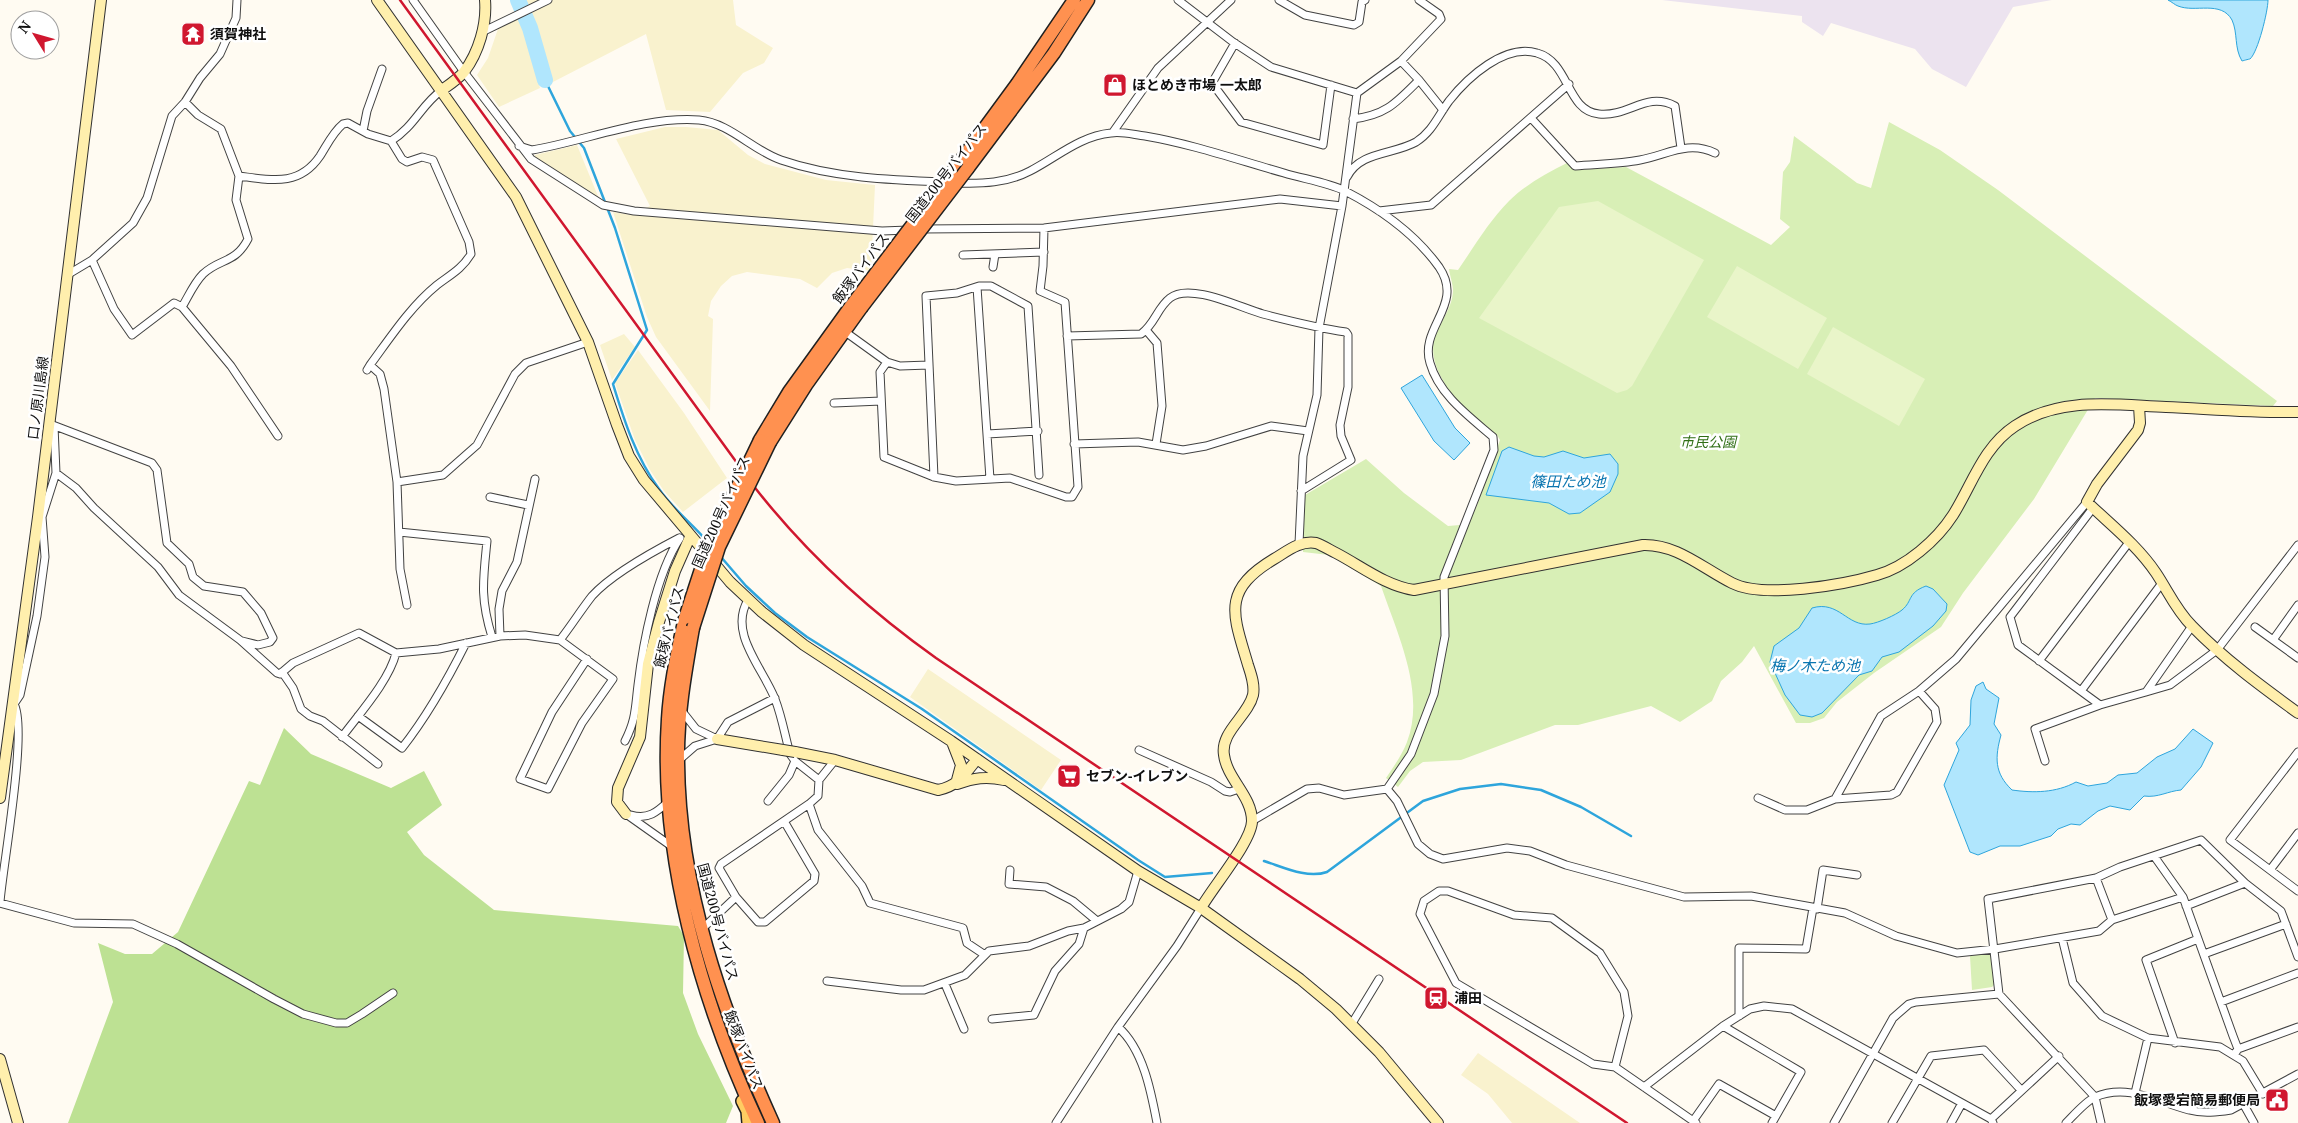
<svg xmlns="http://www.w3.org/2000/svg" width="2298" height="1123" font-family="'Noto Serif','Noto Sans JP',serif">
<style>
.industrial{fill:#ece3ef}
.farmland{fill:#f9f2ce}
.green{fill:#d8efb6}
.forest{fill:#bde193}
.pitch{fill:#e9f5c9}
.water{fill:#b0e6fd;stroke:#2ea5dc}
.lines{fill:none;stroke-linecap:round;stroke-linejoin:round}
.stream{stroke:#2ea5dc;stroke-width:2.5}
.river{stroke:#b0e6fd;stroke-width:16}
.street-casing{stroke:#424242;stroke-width:9}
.secondary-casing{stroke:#313131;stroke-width:12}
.primary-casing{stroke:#202020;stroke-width:14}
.highway-casing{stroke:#202020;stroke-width:15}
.street{stroke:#fff;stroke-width:7}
.secondary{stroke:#ffefad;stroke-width:10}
.primary{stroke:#ffcc62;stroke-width:11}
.highway{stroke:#ff9150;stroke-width:12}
.rail{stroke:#d0172f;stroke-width:2.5}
.secondary-bridge-casing{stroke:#313131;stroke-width:12;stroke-linecap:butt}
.highway-bridge-casing{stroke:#202020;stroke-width:15;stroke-linecap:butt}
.secondary-bridge{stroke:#ffefad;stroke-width:10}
.highway-bridge{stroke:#ff9150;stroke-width:12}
.labels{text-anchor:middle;stroke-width:5;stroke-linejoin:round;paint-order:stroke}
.poi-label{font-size:14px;font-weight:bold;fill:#0f0f0f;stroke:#fff;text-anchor:start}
.street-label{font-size:14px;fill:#0f0f0f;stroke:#fff}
.park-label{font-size:14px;font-style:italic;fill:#316f17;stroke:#fff}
.water-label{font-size:15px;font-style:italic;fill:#0975b0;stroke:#fff}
</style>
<rect width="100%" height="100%" fill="#fffbf2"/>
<!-- industrial -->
<path class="industrial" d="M1662,0H2052L2013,7L1966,87L1932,69L1915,49L1831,23L1823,36L1802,22V16Z"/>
<!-- farmland -->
<path class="farmland" d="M525,0H733L736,25L773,48L764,63L743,73L710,112L666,110L646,34L551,83L531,15Z
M518,18L526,36L540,88L499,107L477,75L488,58L499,26Z
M665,127H686L718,130L748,155L765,164L826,180L875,185L871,271L847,268L832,273L817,288L800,279L747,272L732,276L721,286L711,301L708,316L713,319L710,411L656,337L647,317L613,212L631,215L650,206L616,139Z
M577,145L600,201L535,159V155Z
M624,334L635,347L612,380L600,345Z
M638,350L684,413L727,478L683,512L664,491L650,470L635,440L615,383Z
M928,669L1061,760L1041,790L910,697Z
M1478,1053L1580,1123H1512L1488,1094L1461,1075Z"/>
<!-- green -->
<path class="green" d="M1889,122L1940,150L1998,190L2277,401L2273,406L2095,398L2034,499L1963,593L1941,627L1874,673L1837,702L1824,718L1810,723H1796L1754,646L1742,662L1721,681L1712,701L1680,722L1651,706L1578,725H1555L1461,760L1423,762L1410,771L1398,787L1386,778C1394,766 1402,755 1407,742C1426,692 1397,633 1381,586L1329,555L1303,552L1305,495L1366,459L1404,493L1448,526L1460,525L1476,508L1500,440L1497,435C1471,421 1426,374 1434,341C1438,324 1452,310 1453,291C1453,284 1450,276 1449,269L1458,270C1474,247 1489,221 1509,201C1525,185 1547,173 1567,163L1575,170L1626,167L1771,245L1790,227L1780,219L1783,172L1790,162L1794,136L1857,183L1871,188Z
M1989,953L1993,956L1994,985L1992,987L1972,990L1970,956Z"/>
<!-- forest -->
<path class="forest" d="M284,728L311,754L391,788L424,771L442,805L407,832L424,855L494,910L678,926L684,936L683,993L698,1034L733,1106L726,1123H68L113,1002L98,943L125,954H152L178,932L249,781L260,785Z"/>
<!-- pitch -->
<path class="pitch" d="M1598,201L1704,260L1632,386L1627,390L1617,393L1479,318L1559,207Z
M1737,266L1827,318L1798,369L1707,317Z
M1833,327L1925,379L1899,426L1807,374Z"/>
<!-- water -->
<path class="water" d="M2168,0H2268C2268,11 2258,52 2250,59C2249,59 2242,61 2242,61C2234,48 2238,33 2232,20C2221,0 2195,13 2178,6C2175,5 2172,2 2168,0Z
M1422,375L1455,428L1470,443L1454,460L1434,441L1401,388Z
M1509,447L1534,456L1544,457L1563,451L1584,458L1610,454L1618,464V474L1610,492L1580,513L1569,514L1549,503L1486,495L1502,451Z
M1926,586L1933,589L1947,604L1946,611L1933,626L1899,652L1882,657L1872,671L1859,675L1822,713L1812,717L1800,715L1785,695L1770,662L1774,646L1799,628L1812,608C1839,600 1847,627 1870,624C1878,623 1896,615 1902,610C1913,601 1907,593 1926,586Z
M1983,682L1986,689L1999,698L1994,724L2001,735C1995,757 1994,773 2012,790C2033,793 2056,793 2076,782L2088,786L2107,783L2118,775L2137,773L2157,757L2175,749L2193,729L2213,743L2201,767L2181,790C2168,791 2158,798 2144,796L2130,810L2110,806L2098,811L2080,825L2071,824L2058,829L2051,836L2020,846H2000L1978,855L1970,852L1944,785L1959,750L1956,743L1970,725L1971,700L1976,686Z"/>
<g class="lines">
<!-- stream -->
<path class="stream" d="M545,80L570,131L584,148L615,228L647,330L613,384C624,420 636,458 659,489C672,508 691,523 706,540
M721,557L746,586L775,613L807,637L922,709L1138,860L1165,877L1212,873
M1264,861C1283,867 1307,879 1327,872L1423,801L1460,789L1501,784L1541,790L1581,807L1631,836"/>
<!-- river -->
<path class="river" d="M518,0L530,28L545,80"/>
<!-- street casing -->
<g class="street-casing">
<path id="street" d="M413,0L464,72L531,159L603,205L634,211L882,231L909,230
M1178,0L1233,42L1271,67L1357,93L1342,206L1319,328L1317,395L1303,456L1299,544
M1279,0L1305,15L1354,25L1359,22L1362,2L1365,0
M482,32L548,0
M1235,43L1212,83L1241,122L1323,145L1331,85
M1401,61L1419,80
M1357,93L1401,61L1441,19L1439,14L1419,0
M1531,118L1575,166C1596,164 1619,164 1640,160C1667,155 1688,140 1715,153
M1353,119C1386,115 1396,103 1419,80L1443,110
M363,131L367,111L382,69
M1113,132L1158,68L1231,0
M519,146L532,150C585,141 645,116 699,120C730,123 752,150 781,160C833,178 891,180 946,182
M239,176C271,180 299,187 320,156C327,145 333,132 343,124L348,123L368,134L391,141C415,126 421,105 442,90
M1347,177C1360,151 1393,155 1416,142C1432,132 1438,116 1449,101C1467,78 1505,43 1537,53C1570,62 1566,111 1599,114C1629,117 1646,91 1675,106L1681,148
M956,183C982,184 1007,183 1030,171C1057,157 1080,136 1111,133C1122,131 1135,135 1145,136C1192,144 1238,160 1284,173C1303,179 1327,182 1345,191C1380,209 1416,235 1439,267C1465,305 1419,327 1430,363C1439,395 1470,417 1493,437L1494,450L1444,577L1445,636L1434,694L1411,754L1387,789L1344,795L1319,788L1307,789L1252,821
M1379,211L1431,205L1569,84
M922,229L1044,228L1280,199L1342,206
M963,255L1044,252
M92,260L114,309L132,335L174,303L182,307C188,297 194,283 203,274C220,258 235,264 248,239L236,200L239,176L221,129L198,115L185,102
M993,267L995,254
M67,275L92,260L133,223L147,198L172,116L185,102L200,78L220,54L236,18L237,0
M977,287L990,479
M182,307L231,366L278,436
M1146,330L1157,343L1162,406L1156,444
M844,331L887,362L880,372L884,457L934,477L956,481L1010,478L1066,497H1072L1078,487L1065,302L1040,291L1043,266L1044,228
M1067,336L1141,334C1155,324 1157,308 1170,298C1190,282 1241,308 1263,314C1290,321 1318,328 1346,332L1348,335V387L1340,425L1341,436L1351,460L1301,491
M887,362L900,366L929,365
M370,365C390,338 410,307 437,285C450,275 462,269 471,254L469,242L433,160L422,157L407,162L402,159L391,141
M367,370L370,365L380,374L384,389L397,482
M834,403L881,401
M50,424L152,463L157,470L167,543L189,564L193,577L204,586L243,592L261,613L273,638L270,642L258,645L242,641
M54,426L56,473L76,488L94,508L158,567L179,595L240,640L277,673L280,674L293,663L359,633L396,653L439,649L500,636L525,635L560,640L613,679L582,723L548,789L520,779L552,712L587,659
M987,434L1038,431
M1074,444L1138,442L1183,450L1206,446L1271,426L1308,431
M934,477L926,296L957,293L979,286H991L1028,306L1039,475
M490,497L528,505
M2093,508L2010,617L2018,645L2100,705L2146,692L2192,626
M399,532L487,541C483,581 480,598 492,637
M748,600C728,633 763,668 775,699C782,717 785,736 790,754L795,761L819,780
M407,605L400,569L397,482L443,475L477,445L515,374L526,363L588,342
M2255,627L2298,658
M500,636L499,609L502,591L517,562L535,479
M560,640C571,626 581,610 592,596C611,575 654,551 679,538
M2273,640L2298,605
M2039,661L2130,541
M282,672L293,688L301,709L310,716L323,721L378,764
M2081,691L2162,583
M2146,692L2170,685L2217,650L2298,545
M681,710L696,729L717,739
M358,716L402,748C428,715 447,681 466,643
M342,737C359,714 389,681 396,653
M625,741C636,719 635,709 638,685C643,643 656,574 680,538
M1139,750L1211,782L1225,791L1230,792L1239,789
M2298,752L2230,840L2298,891
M679,760L695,746L717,739L728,722L775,698
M2045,761L2035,729L2100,705
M1387,789L1397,801L1418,844L1430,854L1443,859L1507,848L1530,851L1566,865L1684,897L1751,896L1845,913L1896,936L1957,953L1995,949L2099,931L2112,920L2183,897L2233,1036L2238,1049L2234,1055
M1758,798L1785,810H1807L1835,799L1881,716L1919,691L1956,659L2087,502
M1835,799L1891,795L1897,792L1937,722L1935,709L1919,691
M768,801L789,775L795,761
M809,804L818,830L862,886L870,903L963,928L967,943L985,955
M626,814L674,848
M631,815C648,820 657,812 669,801
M2154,856L2183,897
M1010,870L1009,884L1046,887L1073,901L1097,921
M2270,870L2298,833
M2096,878L2112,920
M1439,891H1448L1514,915L1552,918L1600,953L1624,992L1628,1016L1615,1067L1593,1064L1456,983L1420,914L1424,901Z
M736,897L719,868L721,864L809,804L818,796L819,780L835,760
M0,902C3,864 28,729 14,704L20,695L37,616L45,557L42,517L56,473
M0,903L74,923L133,924L177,944L274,999L303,1014L336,1023H347L362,1014L393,993
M2186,906L2245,883L2281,911L2298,957
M1817,909L1823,870L1857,875
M702,929L736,897L758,922H765L814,881L815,874L784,821
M2062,938L2073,983L2102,1016L2148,1038L2220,1047L2243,1061L2263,1094
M2204,954L2286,924
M827,981L901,990H924L965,975L989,951L1029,946L1068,931L1084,928
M945,984L964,1029
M2221,1002L2298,973
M1739,1016V948L1806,949L1813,908
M992,1019L1034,1015L1055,971L1079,944L1084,928L1121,909L1129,902L1138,871
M1351,1025L1379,979
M1723,1026L1801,1072L1772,1123
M1118,1027C1143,1049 1151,1091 1157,1123
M2175,1043L2146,960L2198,939
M2238,1049L2298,1027
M1615,1067L1696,1123
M1644,1087L1723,1026L1750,1009L1764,1006L1792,1009L1991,1119L1993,1123
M2135,1093L2148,1038
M2244,1105L2254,1123
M1991,1119L2059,1056
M1693,1121L1719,1084L1776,1116
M1056,1123L1118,1027L1177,946L1201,908
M1834,1123L1893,1018L1909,1004L1916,1002L1999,994
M1892,1123L1931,1056L1984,1050L2021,1090
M1951,1123L1962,1103
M2066,1123C2074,1115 2085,1102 2095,1097C2128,1083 2158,1102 2189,1110C2203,1114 2218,1112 2231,1110L2298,1074
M2101,1123L2095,1097L1999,994L1988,899L2096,878L2120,867L2201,840L2245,883"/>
</g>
<!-- secondary casing -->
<g class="secondary-casing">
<path id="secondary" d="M377,0L516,197L588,342L617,425L629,456L644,480L730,582L762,612L804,645L951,741L1138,871L1201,908L1300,979L1336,1009L1379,1052L1438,1123
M442,90C449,85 458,79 464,72C479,52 487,24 485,0
M2139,406L2140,423L2138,430L2097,484L2087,502C2111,525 2137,545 2156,573C2168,591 2176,610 2192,626C2224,659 2261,686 2298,713
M717,739L783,750
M952,742L961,765L957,780
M795,752L835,760L938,790C958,786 965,774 977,759
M957,784C974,778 986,776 1004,780
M0,798L38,517L101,0
M626,814L617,802L618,788L640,737L648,664L659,622L675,571L690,537
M1201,908C1212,888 1252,841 1252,821C1252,796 1227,779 1224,755C1220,732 1248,716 1253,695C1255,685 1251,674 1248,665C1233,614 1221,591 1274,559C1286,552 1300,540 1316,543C1322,545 1330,550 1336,553C1361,566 1386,586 1414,590L1643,545C1677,544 1702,568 1732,583C1763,599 1843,585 1877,575C1906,567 1937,540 1953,515C1972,485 1983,447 2015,426C2060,396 2115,405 2166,407C2210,409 2254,413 2298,412
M0,1059L18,1123"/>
</g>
<!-- primary casing -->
<g class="primary-casing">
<path id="primary" d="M742,1101L747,1111L748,1123"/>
</g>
<!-- highway casing -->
<g class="highway-casing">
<path id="highway" d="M968,168L1054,53L1088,0
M951,174L1017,84L1074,0
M760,440L789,392L851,306
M770,442L806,385L861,308
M685,618C677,651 670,685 668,719C659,855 701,1001 758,1123
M693,628C685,673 677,718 678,763C679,888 722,1011 773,1123"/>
</g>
<!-- street -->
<use href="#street" class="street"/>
<!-- secondary -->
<use href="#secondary" class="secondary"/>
<!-- primary -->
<use href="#primary" class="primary"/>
<!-- highway -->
<use href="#highway" class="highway"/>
<!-- rail -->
<path class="rail" d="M400,0L756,489C808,555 867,609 936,658L1627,1123"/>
<!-- secondary-bridge casing -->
<g class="secondary-bridge-casing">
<path id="secondary-bridge" d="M783,750L795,752"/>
</g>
<!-- highway-bridge casing -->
<g class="highway-bridge-casing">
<path id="highway-bridge" d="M851,306L951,174
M861,308L968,168
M685,618L708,548L760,440
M693,628L719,547L770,442"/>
</g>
<!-- secondary-bridge -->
<use href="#secondary-bridge" class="secondary-bridge"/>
<!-- highway-bridge -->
<use href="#highway-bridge" class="highway-bridge"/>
</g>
<!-- icons -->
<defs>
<g id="temple-square" transform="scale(1.25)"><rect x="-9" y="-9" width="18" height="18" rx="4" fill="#d0172f" stroke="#fff"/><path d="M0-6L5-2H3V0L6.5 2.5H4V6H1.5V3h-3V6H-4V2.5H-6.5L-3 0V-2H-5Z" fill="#fff"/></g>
<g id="shop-square" transform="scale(1.25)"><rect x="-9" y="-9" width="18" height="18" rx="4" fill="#d0172f" stroke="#fff"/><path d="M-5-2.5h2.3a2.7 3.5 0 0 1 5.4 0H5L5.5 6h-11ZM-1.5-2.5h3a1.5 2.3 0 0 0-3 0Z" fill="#fff"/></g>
<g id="supermarket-square" transform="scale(1.25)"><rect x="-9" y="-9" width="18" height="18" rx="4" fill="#d0172f" stroke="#fff"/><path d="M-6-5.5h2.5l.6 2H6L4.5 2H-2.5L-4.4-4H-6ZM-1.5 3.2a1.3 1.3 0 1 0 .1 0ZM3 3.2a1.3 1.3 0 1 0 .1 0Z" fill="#fff"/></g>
<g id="station-square" transform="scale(1.25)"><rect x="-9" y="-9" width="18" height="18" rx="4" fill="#d0172f" stroke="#fff"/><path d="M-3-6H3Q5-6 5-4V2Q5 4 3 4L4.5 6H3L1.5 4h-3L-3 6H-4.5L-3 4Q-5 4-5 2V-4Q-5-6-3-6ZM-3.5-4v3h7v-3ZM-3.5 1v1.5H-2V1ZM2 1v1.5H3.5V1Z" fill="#fff"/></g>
<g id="civic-square" transform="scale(1.25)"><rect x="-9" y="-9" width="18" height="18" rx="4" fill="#d0172f" stroke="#fff"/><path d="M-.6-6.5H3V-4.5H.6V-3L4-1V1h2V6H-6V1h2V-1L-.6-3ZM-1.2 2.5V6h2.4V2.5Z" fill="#fff"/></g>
</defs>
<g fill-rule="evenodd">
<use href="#temple-square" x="193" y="34"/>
<use href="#shop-square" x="1115" y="85"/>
<use href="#supermarket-square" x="1069" y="776"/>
<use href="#station-square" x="1436" y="998"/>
<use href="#civic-square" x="2277" y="1100"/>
</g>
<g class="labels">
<!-- poi labels -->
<g class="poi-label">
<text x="210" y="39">須賀神社</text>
<text x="1132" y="90">ほとめき市場 一太郎</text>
<text x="1086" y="781">セブン-イレブン</text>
<text x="1454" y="1003">浦田</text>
<text x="2260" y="1105" text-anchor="end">飯塚愛宕簡易郵便局</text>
</g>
<!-- street labels -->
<g class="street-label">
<text transform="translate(946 173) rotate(-52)" y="5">国道200号バイパス</text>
<text transform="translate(861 268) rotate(-53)" y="5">飯塚バイパス</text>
<text transform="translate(38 398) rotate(-83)" y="5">口ノ原川島線</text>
<text transform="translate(721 512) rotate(-66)" y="5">国道200号バイパス</text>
<text transform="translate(669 627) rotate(-76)" y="5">飯塚バイパス</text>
<text transform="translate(718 922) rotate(75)" y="5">国道200号バイパス</text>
<text transform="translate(744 1050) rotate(69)" y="5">飯塚バイパス</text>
</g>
<!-- park labels -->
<g class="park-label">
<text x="1708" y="447">市民公園</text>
</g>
<!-- water labels -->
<g class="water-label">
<text x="1568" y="487">篠田ため池</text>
<text x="1815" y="671">梅ノ木ため池</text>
</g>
</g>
<!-- north arrow -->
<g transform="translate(35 35) rotate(307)"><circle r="24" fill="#ffffff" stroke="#9f9f9f"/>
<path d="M0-4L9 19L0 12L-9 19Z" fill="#d0172f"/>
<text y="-8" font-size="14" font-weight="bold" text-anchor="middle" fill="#0f0f0f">N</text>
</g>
</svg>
